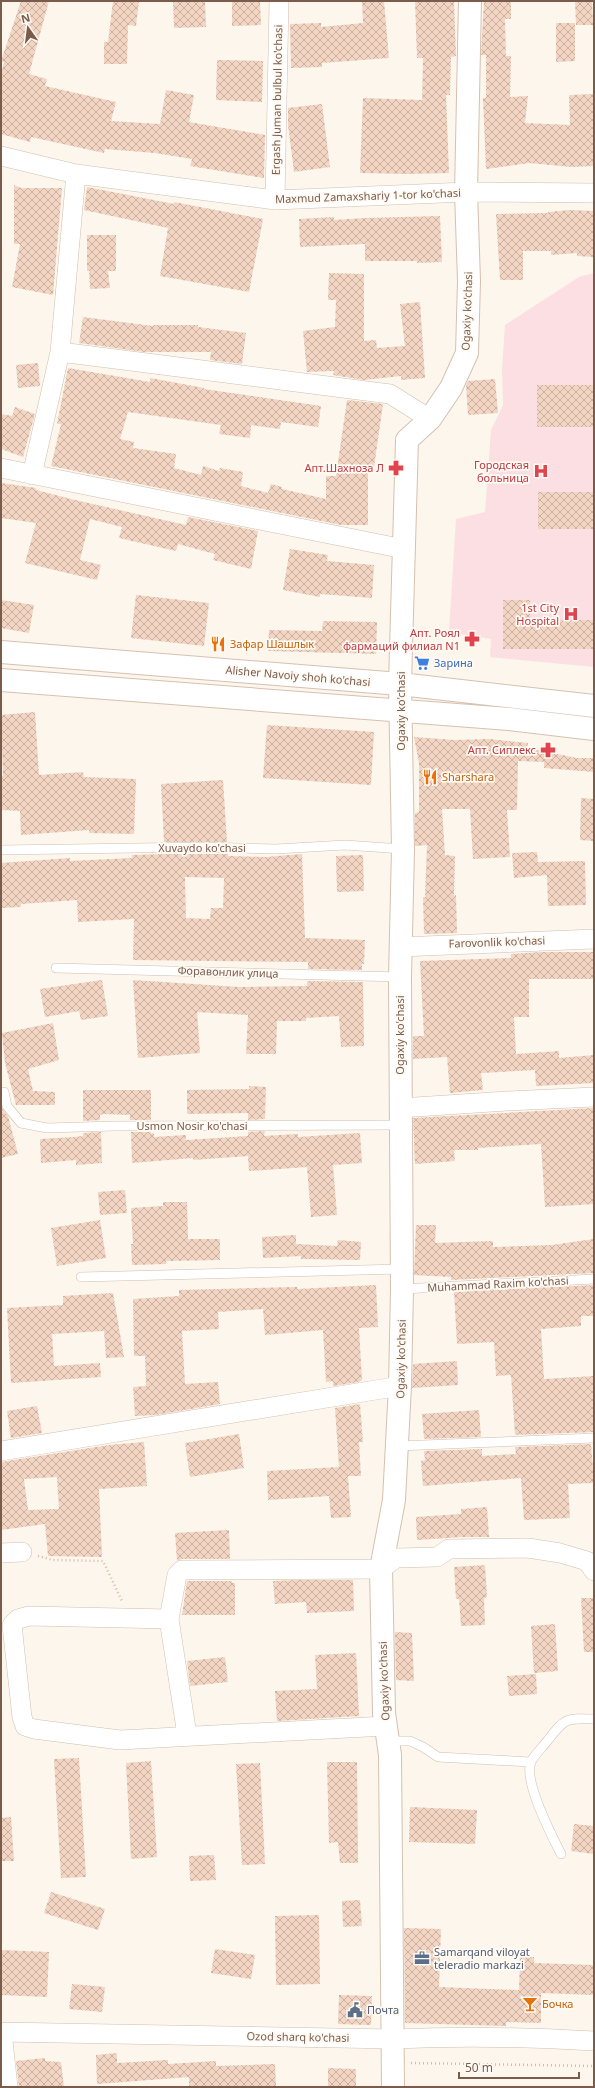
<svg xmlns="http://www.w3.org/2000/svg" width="595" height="2088" font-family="'Noto Sans',sans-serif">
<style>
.medical{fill:#fbdfe3}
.building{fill:url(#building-cross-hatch);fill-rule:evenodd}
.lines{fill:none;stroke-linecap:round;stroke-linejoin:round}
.lane-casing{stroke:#d1beb0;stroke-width:10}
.street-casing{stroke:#d1beb0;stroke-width:20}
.secondary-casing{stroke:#d6c0b0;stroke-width:24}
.path{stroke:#d9b8a5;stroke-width:2.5;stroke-dasharray:1 3;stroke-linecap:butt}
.lane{stroke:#fff;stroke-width:9}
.street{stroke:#fff;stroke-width:19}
.secondary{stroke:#fff;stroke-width:22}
.labels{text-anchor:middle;stroke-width:3.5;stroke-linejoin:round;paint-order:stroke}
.street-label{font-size:11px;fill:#7a5c4d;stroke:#fffaf3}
.health-label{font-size:11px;fill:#be3a42;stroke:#fffaf3;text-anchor:end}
.food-label{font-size:11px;fill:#c56008;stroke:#fffaf3;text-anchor:start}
.shop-label{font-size:11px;fill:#366cbe;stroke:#fffaf3;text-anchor:start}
.service-label{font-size:11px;fill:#4e5e75;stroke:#fffaf3;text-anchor:start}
</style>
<defs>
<pattern id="building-cross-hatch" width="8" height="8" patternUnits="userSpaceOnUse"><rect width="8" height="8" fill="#f3d5c3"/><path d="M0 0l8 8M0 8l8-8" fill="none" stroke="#cab0a1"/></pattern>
</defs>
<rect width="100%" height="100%" fill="#fdf6ec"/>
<!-- medical -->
<path class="medical" d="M594,273V667L490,657L491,639L449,632L456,519L485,512L491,430L503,405L502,369L505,325L579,277Z"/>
<!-- building -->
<path class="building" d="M21,1H49L29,74L47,79L45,86L116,102L111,121L160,124L166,90L194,95L189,122L265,135L264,178L190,166L192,159L155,153L105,149L104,153L31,137L30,142L1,134V74L4,62L1,61Z
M113,1H139L136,26L128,25L127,64H104V42H108Z
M173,1H205L206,27L174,28Z
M232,1H260L261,25L232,26Z
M362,1H384L389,58L322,63V67L291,68L290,24L321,23V27L363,23Z
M415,1H454L456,56L451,57L450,95H446L449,173L408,174L360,173L363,98L422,100L423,58H417Z
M484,1H511V19H505L506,56H511L510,97L528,96L525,123L570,125L569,95L594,94V166L572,167L529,163L486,169L483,98H486V55H481Z
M575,1H592L593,25H576Z
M556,23H575V61L556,62Z
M217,60L263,61L262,102L216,100Z
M322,104L330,167L294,172L288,125V108Z
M14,185L21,188H62L53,295L12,287L20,244H14Z
M87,187L174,204V202L263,219L249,292L160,276L168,228L84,210Z
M570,210L594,211V257L577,256V253L551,255V251H523V280H500L496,214L548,213V212Z
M440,216L442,262L417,263V261H365V244L300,247L299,219L334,217V220L365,218Z
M87,235H116V271H108L110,288L90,289L89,271H87Z
M329,273L364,274V341L376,340L377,348L405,346L400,304L420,302L425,378L401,380V376L364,380L333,375L334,371L307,372L303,331L335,327L336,300H328Z
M83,317L153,326L154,325H198V327L246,333L242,364L210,360L211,352H144L79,343Z
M38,363L40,386L18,388L16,365Z
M68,368L150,382V378L204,388V389L321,406L318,427L281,422L280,429L251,425L250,438L219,434L221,425L128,412L120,439L134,442L133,448L176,454L174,468L201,475L203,466L219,471L220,468L243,472L241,486L268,493L271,484L282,487V489L326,499V476H336L347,400L383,404L374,467L368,466V525H341L51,466L61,424H57Z
M495,379L498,413L468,415L466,385L468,381Z
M537,385H594V427H537Z
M15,407L35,414L23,457L1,449V414L12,416Z
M1,483L36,488V490L75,500L186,525L188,517L258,531L251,569L213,560L215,554L178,544L176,551L119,538L122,527L90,519L80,560L101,565L97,580L25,563L36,523L1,518Z
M538,492H594V529H538Z
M290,549L328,555L327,561L374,565L372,598L320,594V597L283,590Z
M136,595L209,603L204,646L131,638Z
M1,600L34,605L29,633L1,628Z
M503,600H530V620H594V649H503Z
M323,621L377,622L376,654L268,651L269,630L322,631Z
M35,712L39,775L83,772L84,777L136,779L134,834L89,833V830L21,835L20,811L1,810V776H3L1,715Z
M267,725L374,732L371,785L263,778Z
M414,737L454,740L489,739L528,743L527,748L577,758H594V772L544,768V762L518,761L517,810H507L510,857L473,859L470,809H442L445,855L455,856L454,896L456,895L457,933L424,934L423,897H425L427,845L415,846V813L419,812V763Z
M223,780L227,842H164L161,784Z
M581,798L594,799V841L580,840Z
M537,852L538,862L585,861L586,905L548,906L547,875L514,878L512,853Z
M165,854H228V856L266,857L302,854L305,938L365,940L364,964H362V970L308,969V962L133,960L134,919L78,922L77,900L21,904V907L1,908V863L70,858V861L132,858V855ZM185,877L224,878L223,908H211L210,919L186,918Z
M363,855L364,891L337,892L336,856Z
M541,952H594V979H529V1017H514L516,1054L559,1051V1058L594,1055V1083L536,1086L535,1070L481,1073L483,1090L450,1093L447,1057L413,1059V1036H424L420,961L511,958V954Z
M102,980L108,1016L81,1020L79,1011L45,1017L40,989Z
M133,980L239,987L307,986V981L363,982L364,1046L341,1047L339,1016L306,1018V1021H277L276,1054H246L248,1015L197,1012L200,1053L138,1058Z
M53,1023L59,1060L28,1069L33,1091L55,1092V1105H16L5,1063L2,1033Z
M249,1086L266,1087L265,1119L248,1120V1113L187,1114V1090L249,1089Z
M83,1090H151V1120H130V1115L104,1114L100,1115V1120L83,1121Z
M1,1107L8,1116L18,1154L1,1158Z
M594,1108V1204L545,1207L541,1144L478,1148V1150H454L455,1161L415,1164L413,1118Z
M265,1131L264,1136L298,1134V1137L360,1133L362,1163L333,1165L337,1215L311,1217L307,1167L249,1171L248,1156L193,1160V1158L132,1163L131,1132H151V1134L154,1133V1137L186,1135V1140L248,1136V1132Z
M101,1132L102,1163L76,1165V1160L41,1163L40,1139L74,1137L83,1136V1133Z
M125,1190L127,1213L100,1215L98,1192Z
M163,1202H187L188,1239H220V1260L166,1261V1264L132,1265L131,1244H133L131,1208L163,1206Z
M100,1220L106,1258L57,1266L51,1228Z
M416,1225H436L435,1243L493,1241V1247L552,1245L594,1239V1273L451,1280V1277L414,1275Z
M296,1235V1244L337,1246L338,1240L361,1242L360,1260L301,1259V1256L263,1258L262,1237Z
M376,1285L378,1327L359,1328L362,1380L359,1382L333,1386V1381L326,1382L323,1330L265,1335L263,1309L218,1312L219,1329L182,1331L185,1384L218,1382L220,1404L156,1415L135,1416L133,1387L146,1386L145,1356H134L133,1299L179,1296V1290L297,1287V1289Z
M594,1285V1316H581V1326L541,1329L544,1379L594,1376V1432L515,1435L511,1375L496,1376L494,1342L457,1344L454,1292Z
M113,1293L124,1357L106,1358L104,1331L52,1334L54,1366L100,1363L101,1377L11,1383L7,1308L63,1305V1296Z
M457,1361L458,1385L412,1388L413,1364Z
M360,1404L363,1442H359L361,1476H348L351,1517L331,1518L329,1496L268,1500L267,1471L339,1467L335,1408Z
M37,1406L42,1433L11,1438L7,1411Z
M479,1410L481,1437L424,1439L422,1414Z
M239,1434L244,1468L190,1477L185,1443Z
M144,1442L147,1486L99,1489L102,1557L48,1556L45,1524L1,1530V1462L109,1445ZM57,1477L59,1509L28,1510L24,1479Z
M591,1444L594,1483L568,1484L570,1518L524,1520L521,1478L423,1486L421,1461L425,1460L424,1451L482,1449V1456L516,1454L515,1447Z
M487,1507L489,1537H463L417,1540L416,1517L461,1514V1509Z
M229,1530L230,1559H182L177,1561L175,1533Z
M485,1565L487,1597L484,1598L485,1625L461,1626L459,1599H456L454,1567Z
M299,1580H353L354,1611L307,1613L306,1602L275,1604L273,1581Z
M187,1581H232V1583H235V1615H182Z
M581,1598H594V1652H584Z
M555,1624L558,1671L534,1673L531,1626Z
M395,1632L412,1633L414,1681L396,1680Z
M356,1653L359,1716L277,1721L275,1691L317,1689L315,1655Z
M225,1657L228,1682L190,1686L187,1661Z
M536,1674L537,1694L509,1696L507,1676Z
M79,1758L86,1877L61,1878L54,1759Z
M151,1761L157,1857L131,1859L126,1763Z
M327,1762H357L358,1863H340L338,1842L329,1843Z
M260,1763L265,1864L242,1865L236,1764Z
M410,1807L477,1810L475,1844L409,1842Z
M11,1817L14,1861H1V1818Z
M574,1824L594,1826V1854L571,1851Z
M214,1855L216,1880L190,1881L189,1856Z
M51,1892L105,1909L98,1930L44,1913Z
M360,1900L362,1926L343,1927L342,1901Z
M319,1915L320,1984L276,1985L275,1916Z
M404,1928L441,1929L439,1987L519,1990L520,1957H534V1963L594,1965V1995L541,1993V2023L506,2022V2026L405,2023Z
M215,1949L255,1955L251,1979L211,1973Z
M1,1950L49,1952L47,1997L1,1995Z
M72,1984L105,1987L102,2012L69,2009Z
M339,1995L372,1996L371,2025L338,2024Z
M117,2053V2063L168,2060V2064L216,2061V2066L275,2064L276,2087H189V2077L97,2084L96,2055Z
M45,2058V2061L61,2062L64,2087H19L16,2061Z
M328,2068L356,2069V2087H328Z"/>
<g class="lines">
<!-- lane casing -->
<g class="lane-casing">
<path id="lane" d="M1,850L204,847L276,849L345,845L403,849
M56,968L400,977
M1,1093L4,1092L7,1106L21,1123L47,1128L114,1126L400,1125
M81,1277L401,1269
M402,1289L594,1279
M398,1446L594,1438
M388,1741H410L423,1747L438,1757L531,1762
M561,1854C552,1836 523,1781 531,1762C534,1755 543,1747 548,1740C565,1718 566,1718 594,1719"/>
</g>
<!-- street casing -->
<g class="street-casing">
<path id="street" d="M1,156L76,174L275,200L466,192L594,193
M275,200L279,1
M60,352L390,394L430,419
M1,468L404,549
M32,475L60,352L76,174
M400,947L594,939
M400,1108L507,1101L594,1097
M1,1451L400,1386
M1,1553L22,1552
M169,1619L177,1575L182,1570L381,1569L396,1558L437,1557L449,1549L528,1548L560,1553L587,1561L594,1571
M187,1735L169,1619L29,1616L18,1619L12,1625L22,1717L25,1726L34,1729L120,1740L386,1726
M1,2032L393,2039C460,2036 527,2037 594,2041
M2,2032L8,2087"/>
</g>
<!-- secondary casing -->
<g class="secondary-casing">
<path id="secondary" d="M1,652L400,684L594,706
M1,680L509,719L594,729
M393,2087L390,1755L384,1713L381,1569L394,1500L400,1386L402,1289L400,977L403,849L400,684L407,440L430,419L451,388L467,353L469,281L466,192L470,1"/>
</g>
<!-- path -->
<path class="path" d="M38,1556L53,1560L103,1561L122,1601
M411,2063L594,2066"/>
<!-- lane -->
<use href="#lane" class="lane"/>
<!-- street -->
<use href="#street" class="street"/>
<!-- secondary -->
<use href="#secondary" class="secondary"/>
</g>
<!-- icons -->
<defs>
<g id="pharmacy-bare" transform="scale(1.2)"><path d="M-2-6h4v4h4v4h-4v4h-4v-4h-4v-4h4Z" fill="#e0444e" stroke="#fffaf3" stroke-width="2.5" paint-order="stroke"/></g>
<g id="hospital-bare" transform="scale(1.2)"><path d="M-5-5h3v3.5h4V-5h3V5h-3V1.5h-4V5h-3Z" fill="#e0444e" stroke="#fffaf3" stroke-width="2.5" paint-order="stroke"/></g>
<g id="restaurant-bare" transform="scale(1.2)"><path d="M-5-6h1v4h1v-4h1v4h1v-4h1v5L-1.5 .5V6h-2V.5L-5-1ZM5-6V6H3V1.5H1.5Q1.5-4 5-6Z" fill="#e8710a" stroke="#fffaf3" stroke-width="2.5" paint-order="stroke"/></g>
<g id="supermarket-bare" transform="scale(1.2)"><path d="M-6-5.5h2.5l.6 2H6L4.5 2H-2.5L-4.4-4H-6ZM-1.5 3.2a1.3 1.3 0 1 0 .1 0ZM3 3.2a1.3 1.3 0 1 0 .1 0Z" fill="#3f7fe0" stroke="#fffaf3" stroke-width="2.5" paint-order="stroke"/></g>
<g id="office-bare" transform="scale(1.2)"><path d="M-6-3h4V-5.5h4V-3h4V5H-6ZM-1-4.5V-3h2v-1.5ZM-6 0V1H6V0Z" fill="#5c6f8a" stroke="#fffaf3" stroke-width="2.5" paint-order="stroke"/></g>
<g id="bar-bare" transform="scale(1.2)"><path d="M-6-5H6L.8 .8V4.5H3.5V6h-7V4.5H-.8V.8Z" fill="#e8710a" stroke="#fffaf3" stroke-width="2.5" paint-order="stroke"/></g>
<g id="civic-bare" transform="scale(1.2)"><path d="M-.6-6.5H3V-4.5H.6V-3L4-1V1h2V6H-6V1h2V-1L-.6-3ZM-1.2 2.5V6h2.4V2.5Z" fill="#5c6f8a" stroke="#fffaf3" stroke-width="2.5" paint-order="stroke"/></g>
</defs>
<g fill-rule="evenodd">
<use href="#pharmacy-bare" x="396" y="468"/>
<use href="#hospital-bare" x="541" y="471"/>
<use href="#hospital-bare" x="571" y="614"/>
<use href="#pharmacy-bare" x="472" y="639"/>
<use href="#restaurant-bare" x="218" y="644"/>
<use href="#supermarket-bare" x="422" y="663"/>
<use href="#pharmacy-bare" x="548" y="750"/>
<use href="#restaurant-bare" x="430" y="777"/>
<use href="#office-bare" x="422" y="1958"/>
<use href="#bar-bare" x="530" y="2004"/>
<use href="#civic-bare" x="355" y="2010"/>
</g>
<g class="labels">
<!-- street labels -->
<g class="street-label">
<text transform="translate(277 100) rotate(-89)" y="4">Ergash Juman bulbul ko'chasi</text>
<text transform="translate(368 196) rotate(-2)" y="4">Maxmud Zamaxshariy 1-tor ko'chasi</text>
<text transform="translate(467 311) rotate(-88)" y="4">Ogaxiy ko'chasi</text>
<text transform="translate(298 676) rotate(5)" y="4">Alisher Navoiy shoh ko'chasi</text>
<text transform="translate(401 711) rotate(-90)" y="4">Ogaxiy ko'chasi</text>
<text x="202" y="852">Xuvaydo ko'chasi</text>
<text transform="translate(497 942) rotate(-2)" y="4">Farovonlik ko'chasi</text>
<text transform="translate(228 972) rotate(2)" y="4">Форавонлик улица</text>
<text transform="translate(400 1035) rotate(-90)" y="4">Ogaxiy ko'chasi</text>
<text x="192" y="1130">Usmon Nosir ko'chasi</text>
<text transform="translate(498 1284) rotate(-3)" y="4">Muhammad Raxim ko'chasi</text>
<text transform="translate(401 1359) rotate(-89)" y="4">Ogaxiy ko'chasi</text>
<text transform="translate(384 1681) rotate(-92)" y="4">Ogaxiy ko'chasi</text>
<text transform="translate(298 2037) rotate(1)" y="4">Ozod sharq ko'chasi</text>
</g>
<!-- health labels -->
<g class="health-label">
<text x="529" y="469">Городская<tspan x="529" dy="13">больница</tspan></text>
<text x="384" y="472">Апт.Шахноза Л</text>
<text x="559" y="612">1st City<tspan x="559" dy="13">Hospital</tspan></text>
<text x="460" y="637">Апт. Роял<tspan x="460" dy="13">фармаций филиал N1</tspan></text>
<text x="536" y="754">Апт. Сиплекс</text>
</g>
<!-- food labels -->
<g class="food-label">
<text x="230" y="648">Зафар Шашлык</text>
<text x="442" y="781">Sharshara</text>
<text x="542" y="2008">Бочка</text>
</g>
<!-- shop labels -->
<g class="shop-label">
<text x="434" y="667">Зарина</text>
</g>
<!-- service labels -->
<g class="service-label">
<text x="434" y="1956">Samarqand viloyat<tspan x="434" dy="13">teleradio markazi</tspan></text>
<text x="367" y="2014">Почта</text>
</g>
</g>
<!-- border -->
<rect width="595" height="2088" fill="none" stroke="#7a5c4d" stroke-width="4"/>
<!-- north arrow -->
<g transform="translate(28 28) rotate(346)" stroke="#fffaf3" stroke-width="3" paint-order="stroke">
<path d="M0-3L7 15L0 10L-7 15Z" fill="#7a5c4d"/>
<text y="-6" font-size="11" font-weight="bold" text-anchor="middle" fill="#7a5c4d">N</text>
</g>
<!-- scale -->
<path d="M459 2072v6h120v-6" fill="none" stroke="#7a5c4d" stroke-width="2"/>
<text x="465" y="2072" font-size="12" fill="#7a5c4d" stroke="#fffaf3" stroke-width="3" paint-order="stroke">50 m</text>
</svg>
